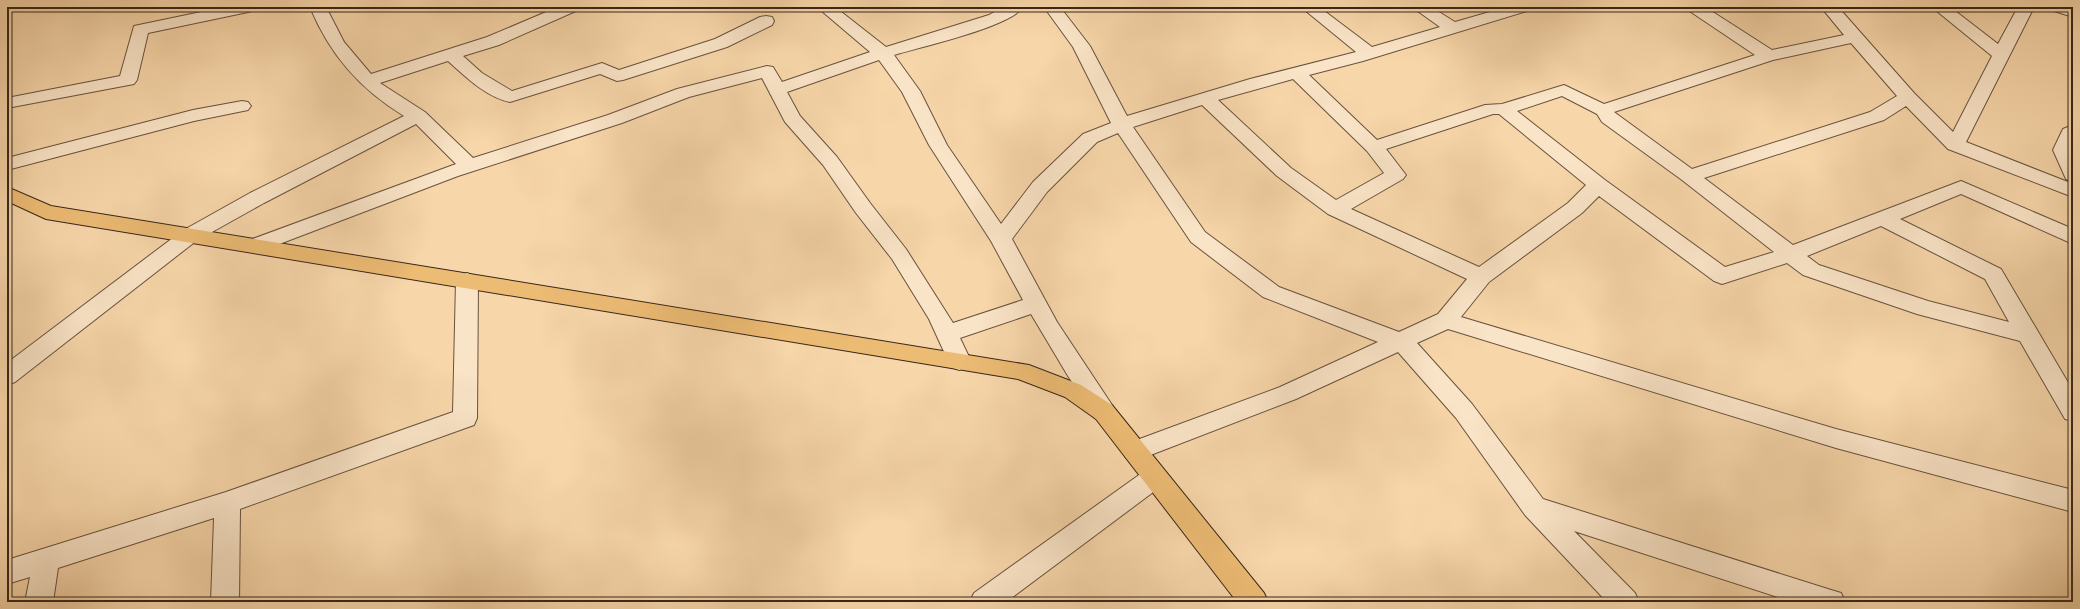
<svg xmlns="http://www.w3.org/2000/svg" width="2080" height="609" font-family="'IM FELL French Canon',serif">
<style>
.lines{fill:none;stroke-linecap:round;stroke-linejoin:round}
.minor-casing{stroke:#68523e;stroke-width:2}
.major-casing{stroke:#38261b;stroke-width:2}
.minor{fill:#fae4c7;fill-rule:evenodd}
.major{fill:#ecbb74;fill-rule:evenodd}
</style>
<rect width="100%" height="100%" fill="#f7d6a9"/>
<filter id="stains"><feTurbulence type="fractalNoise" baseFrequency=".005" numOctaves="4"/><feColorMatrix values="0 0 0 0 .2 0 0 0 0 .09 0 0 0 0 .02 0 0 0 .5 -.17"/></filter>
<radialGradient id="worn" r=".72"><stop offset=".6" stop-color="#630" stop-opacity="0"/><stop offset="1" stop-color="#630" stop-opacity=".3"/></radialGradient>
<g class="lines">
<!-- minor casing -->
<g class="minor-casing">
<path id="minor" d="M225,7H256L254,10L248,12L148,33L137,80L134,84L7,108V98L120,76L134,26Z
M310,7H326L344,42L371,74L487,37L558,7H580L578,10L499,45L463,56L482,73L512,91L602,63L619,70L715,39L760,17L766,16L772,17L774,21L772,25L727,47L623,80L617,81L600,74L510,102C486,97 466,77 448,61L380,83L425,112L473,158L608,115L677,89L767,66L773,67L782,82L870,52L817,7H835L886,47L989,15L1003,7H1023C1010,27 920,47 894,55L920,91L947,145L1001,224L1033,182L1083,134L1111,123L1073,47L1044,7H1060L1090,46L1127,116L1250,79L1356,52L1301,7H1319L1372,47L1440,27L1412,7H1431L1455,22L1507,7H1532L1530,10L1363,61L1309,75L1377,140L1485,105L1502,104L1564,85L1604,104L1755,55L1688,10L1686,7H1705L1772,50L1844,35L1821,7H1838L1914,93L1953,132L1992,56L1933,8L1950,7L1998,44L2018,7H2034L1966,142L2073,184V197L1948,149L1906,106L1884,120L1704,178L1793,245L1961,181L2073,229V244L1961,194L1900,219L2001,269L2073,391V421L2065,419L2020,341L1917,314L1803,275L1787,263L1722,284L1714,281L1599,196L1582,213L1489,282L1461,317L1836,429L2073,490V512L1836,448L1448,329L1417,343L1472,404L1543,499L1831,590L1841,593L1845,602H1793L1574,531L1635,593L1639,602H1607L1525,515L1456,418L1398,352L1296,399L1135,461L1126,458L1123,451L1126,444L1280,387L1378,342L1263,297L1191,242L1118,133L1097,142L1047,192L1012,239L1057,322L1112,405L1116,412L1112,419L1104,421L1096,419L1068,376L1031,314L960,338L971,361L967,367L959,370L951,367L929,319L892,259L856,213L823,165L785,122L762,78L689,97L622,123L458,176L261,251L254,253L247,251L244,246L247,241L456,164L416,124L264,203L196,241L15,382L7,385V363L182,231L250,193L404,116C360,89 330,55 310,7ZM1851,43L1897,96L1870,112L1692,169L1614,112L1773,60ZM879,60L902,92L929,145L991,241L1023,300L953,323L906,249L870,203L837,157L800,116L787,92ZM1293,79L1367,151L1384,173L1336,200L1291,168L1218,100ZM1562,96L1597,114L1602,122L1682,180L1774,252L1725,267L1605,180L1517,111ZM1202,105L1277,176L1328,214L1467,279L1438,314L1399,332L1279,287L1205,232L1133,127ZM1493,114H1499L1586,185L1568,203L1479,267L1351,209L1403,179L1406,175L1386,149ZM1881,226L1985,279L2009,322L1928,301L1819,265L1807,256Z
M2049,7H2073V17L2051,10Z
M242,101L248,102L251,106L248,110L194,121L7,170V158L193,110Z
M2073,125V181L2066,179L2053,150L2063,129Z
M467,273L475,276L478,281L477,418L474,425L240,509L239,602H211L214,518L58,568L53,602H25L30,577L7,584V560L226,492L453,412L456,281L459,276Z
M1155,467L1164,470L1168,477L1164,484L1006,602H970L974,593L1146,470Z"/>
</g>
<!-- major casing -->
<g class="major-casing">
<path id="major" d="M7,187L51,206L1029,365L1081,385L1112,405L1264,593L1268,602H1237L1096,419L1065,397L1018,379L46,219L7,201Z"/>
</g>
<!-- minor -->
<use href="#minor" class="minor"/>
<!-- major -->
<use href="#major" class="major"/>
</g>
<!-- margin -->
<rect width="2080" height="609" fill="none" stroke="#f7d6a9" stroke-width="24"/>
<rect x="8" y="8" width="2064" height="593" fill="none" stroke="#38261b" stroke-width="2"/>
<rect x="12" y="12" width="2056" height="585" fill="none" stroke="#38261b"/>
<rect width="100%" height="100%" filter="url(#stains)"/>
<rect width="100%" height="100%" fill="url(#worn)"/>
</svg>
